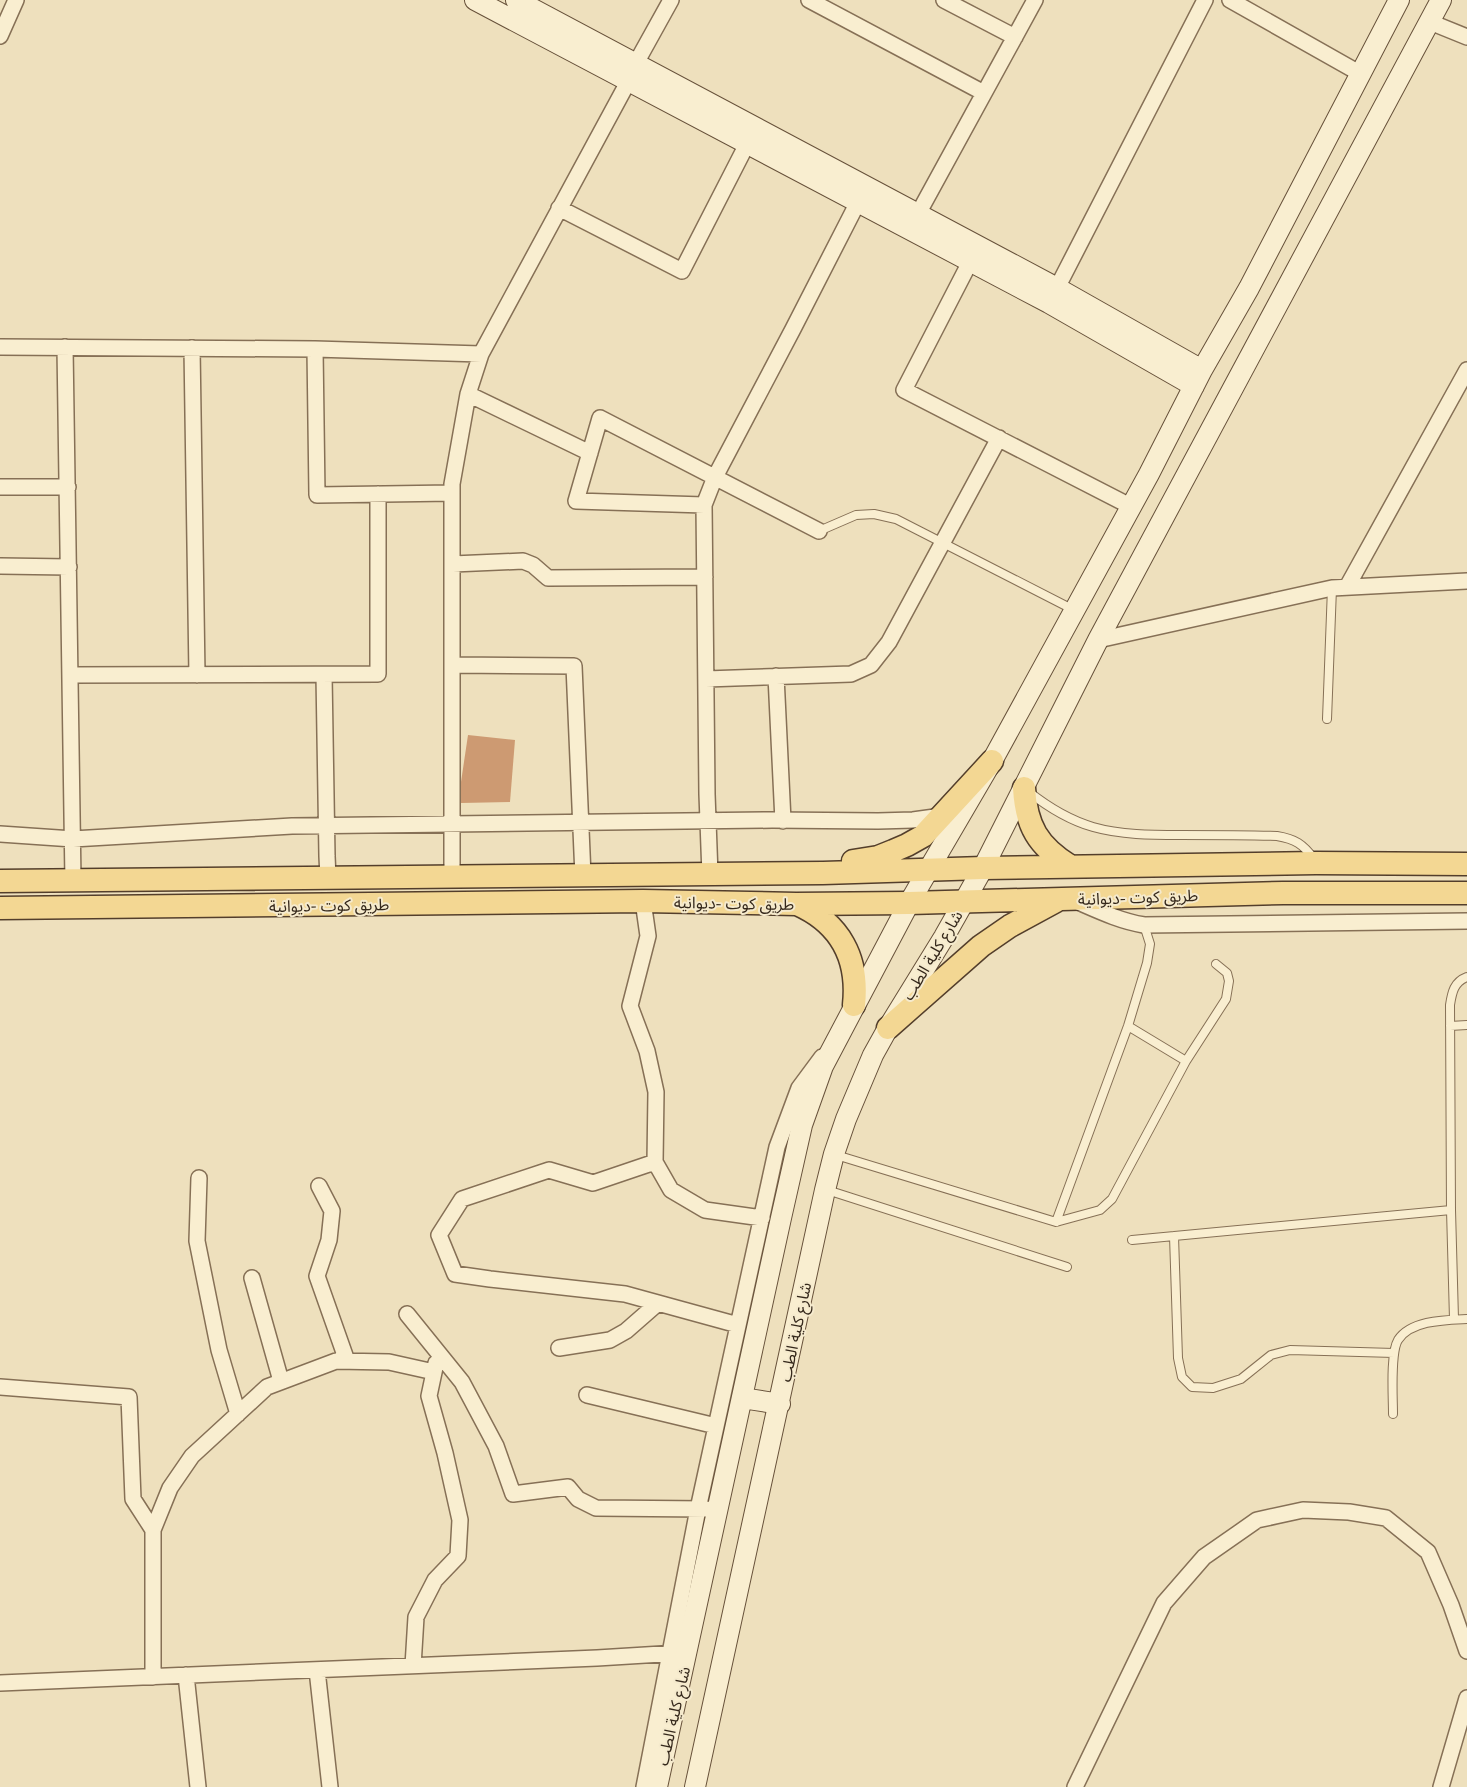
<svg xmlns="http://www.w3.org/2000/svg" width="1467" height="1787" font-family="Spectral,'Noto Sans Arabic',serif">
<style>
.building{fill:#cd9a72}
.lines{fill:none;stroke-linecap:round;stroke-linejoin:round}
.lane-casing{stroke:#867056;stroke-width:10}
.street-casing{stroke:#867056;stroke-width:18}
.secondary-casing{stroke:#67513a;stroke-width:22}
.primary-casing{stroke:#533e2b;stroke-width:25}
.lane{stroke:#f9eed0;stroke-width:8}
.street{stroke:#f9eed0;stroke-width:15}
.secondary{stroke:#f9eed0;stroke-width:20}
.primary{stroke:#f3d793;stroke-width:22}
.labels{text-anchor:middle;stroke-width:4;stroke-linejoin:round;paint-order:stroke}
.street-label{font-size:16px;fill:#35281b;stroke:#f5eacd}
</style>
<rect width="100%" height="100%" fill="#eee0bd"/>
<!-- building -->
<path class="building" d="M468,735L515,740L510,802L461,803V782Z"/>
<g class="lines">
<!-- lane casing -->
<g class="lane-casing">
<path id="lane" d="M819,531L856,515L874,514L896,519L1074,610
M1327,719L1332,588
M1029,792C1048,807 1069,820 1093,827C1121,835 1151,835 1181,835C1213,835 1245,835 1277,836C1295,839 1303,844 1314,859
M1128,1026L1186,1061
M1450,1026L1467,1025
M836,1155L1056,1222L1100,1210L1112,1199L1186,1061L1226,999L1229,981L1227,973L1216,964
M827,1190L1067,1267
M1056,1222L1128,1026L1147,963L1150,944L1144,925
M1174,1236L1178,1358L1182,1377L1192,1387L1213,1388L1241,1379L1271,1355L1290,1350L1394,1353
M1132,1240L1451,1210
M1454,1319L1451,1210L1450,1005C1452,992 1454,982 1467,977
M1393,1414C1393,1397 1390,1353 1398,1340C1411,1320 1446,1320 1467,1319"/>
</g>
<!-- street casing -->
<g class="street-casing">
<path id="street" d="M809,0L984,93
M944,0L1015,37
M1230,0L1361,74
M1430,22L1467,37
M0,36L16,0
M635,65L671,0
M559,208L682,271L747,144
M918,214L1035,0
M970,262L904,390L1130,506
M1057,288L1205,0
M0,347L315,349L481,354
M65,347L73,881
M192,348L197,675
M315,349L317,495L452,493
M468,394L590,453
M0,487H68
M704,505L576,501L600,418L819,531
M453,564L523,561L533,565L548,578L705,577
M0,566L69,567
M1347,587L1467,370
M1098,640L1332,588L1467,581
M453,665L574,666L583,876
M70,675L378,674V494
M324,675L327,856L328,878
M776,676L783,821
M706,679L851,674L871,665L889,642L999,438
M0,834L73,839L292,826L772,820L878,821L913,820L942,816
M710,875L707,794L704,505L715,477L793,329L858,202
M452,876V484L468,394L481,354L628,82
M643,901L648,936L630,1006L647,1051L656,1092L655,1162L671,1190L705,1210L762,1218
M1076,901C1099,911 1120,921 1144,925L1467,921
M655,1162L593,1183L549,1170L462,1199L439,1235L455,1274L490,1279L625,1294L738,1325
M199,1178L197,1241L219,1350L238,1414
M319,1186L332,1211L329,1240L317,1276L347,1361
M252,1278L281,1381
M407,1314L462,1382L496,1446L513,1494L568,1487L578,1499L596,1508L707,1509
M559,1348L610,1340L626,1331L658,1303
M0,1387L129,1397L133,1499L153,1530
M587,1395L716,1426
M413,1666L416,1617L435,1580L458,1556L460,1520L445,1453L429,1396L436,1363
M317,1670L330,1787
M186,1675L198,1787
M153,1677V1530L170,1488L192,1456L267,1387L336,1361L389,1362L434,1372
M0,1683L597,1658L678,1653
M644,1787L698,1509L777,1147L799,1088L822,1057
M1075,1787L1164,1603L1204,1557L1257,1520L1303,1510L1349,1512L1386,1518L1428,1552L1451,1605L1467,1651
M1441,1787L1467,1698"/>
</g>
<!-- secondary casing -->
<g class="secondary-casing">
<path id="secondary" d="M475,0L1049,303L1194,386
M516,0L1057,288L1202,370
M742,1398L780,1404
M657,1787L781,1218L802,1125L823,1066L909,903L992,761L1149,474L1202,370L1249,288L1399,0
M695,1787L825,1190L834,1154L846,1119L873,1055L888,1028L944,937L983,868L1098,640L1441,0"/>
</g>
<!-- primary casing -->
<g class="primary-casing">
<path id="primary" d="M1024,788C1026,826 1038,846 1070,866
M853,861L878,857L893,851L907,845L923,836L992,761
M0,881L823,873L983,868L1316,863L1467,864
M797,904C840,923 859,958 854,1005
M0,908L643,901L796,904L909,903L1283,893H1467
M888,1028L981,946L1010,926L1056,901"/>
</g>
<!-- lane -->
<use href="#lane" class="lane"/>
<!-- street -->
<use href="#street" class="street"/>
<!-- secondary -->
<use href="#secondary" class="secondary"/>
<!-- primary -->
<use href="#primary" class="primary"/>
</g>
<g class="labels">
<!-- street labels -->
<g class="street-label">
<text transform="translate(1138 897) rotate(-2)" y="6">طريق كوت -ديوانية</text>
<text transform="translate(734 903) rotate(1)" y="6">طريق كوت -ديوانية</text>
<text transform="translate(329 905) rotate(-1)" y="6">طريق كوت -ديوانية</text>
<text transform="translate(932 955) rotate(-59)" y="6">شارع كلية الطب</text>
<text transform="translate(795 1332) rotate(-78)" y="6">شارع كلية الطب</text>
<text transform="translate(673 1716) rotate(-77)" y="6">شارع كلية الطب</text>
</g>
</g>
</svg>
